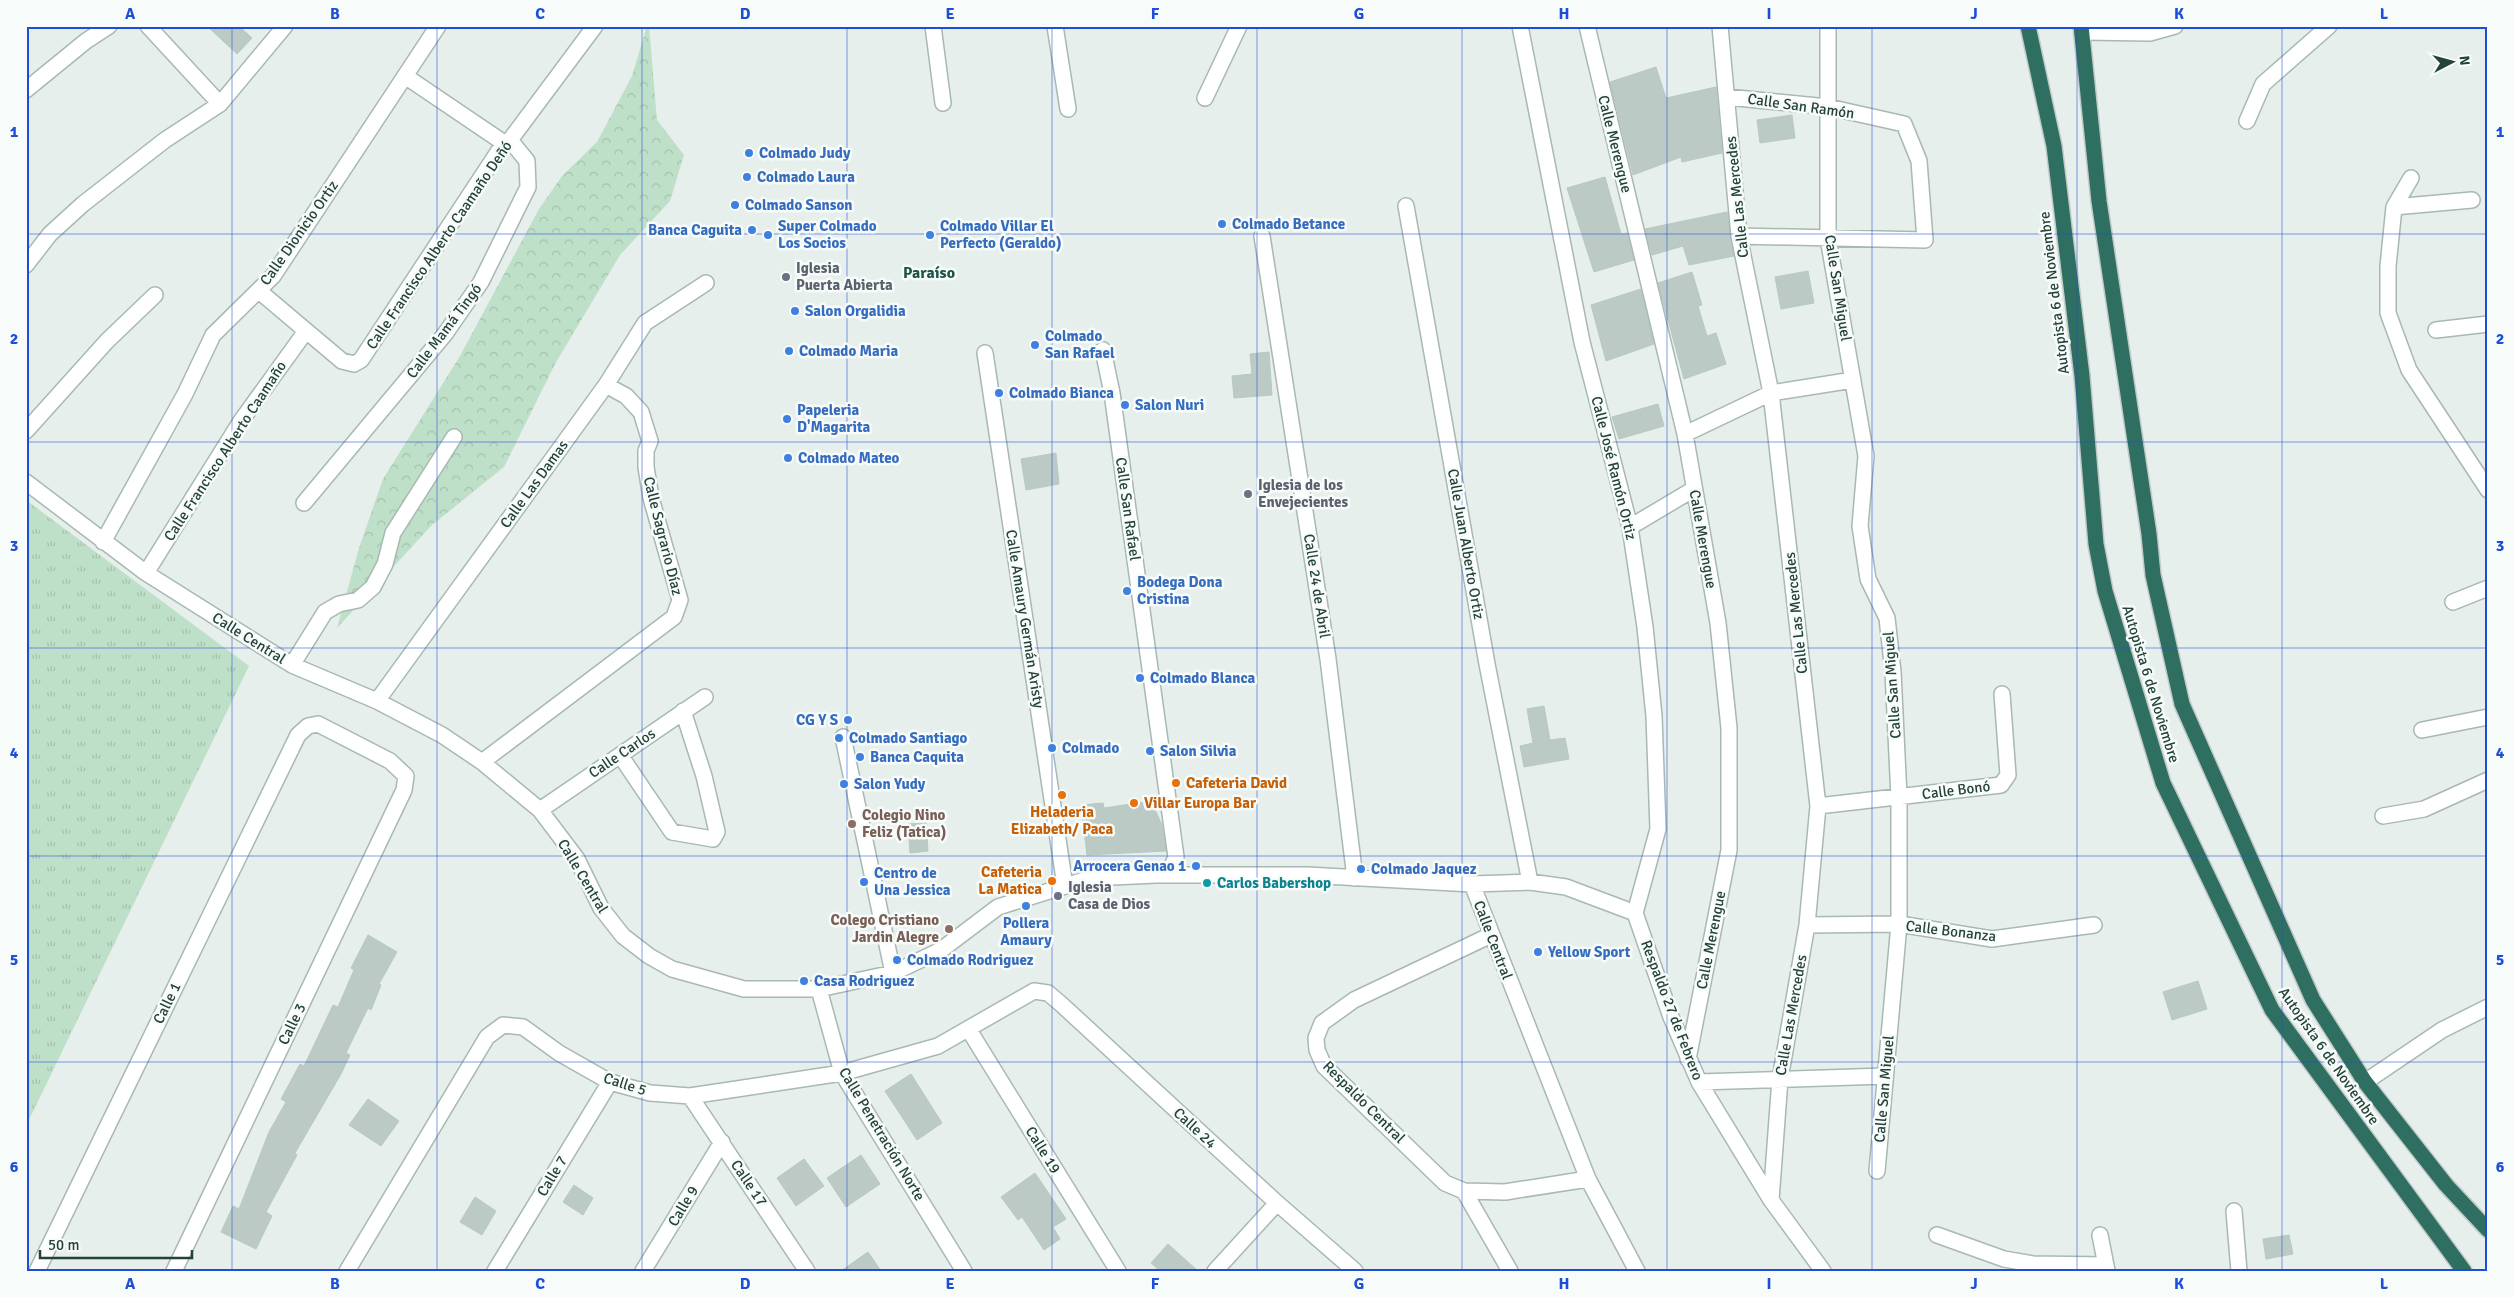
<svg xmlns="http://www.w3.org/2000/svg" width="2514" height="1297" font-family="Signika,sans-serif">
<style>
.grass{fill:url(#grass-tufts)}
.forest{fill:url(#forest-crowns)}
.building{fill:#bbcac4;stroke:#b8c9c2}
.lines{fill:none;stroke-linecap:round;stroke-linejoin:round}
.street-casing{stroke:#a8b8b2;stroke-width:18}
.highway-casing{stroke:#c2cac8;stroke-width:18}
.street{stroke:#fff;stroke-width:15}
.highway{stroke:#2f6f62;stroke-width:15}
.grid{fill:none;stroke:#1d4ed8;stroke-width:1;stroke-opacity:0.55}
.shop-dot{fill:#3f7fe0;stroke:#f7fbf9;stroke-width:2}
.worship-dot{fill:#6b7280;stroke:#f7fbf9;stroke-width:2}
.food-dot{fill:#e8710a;stroke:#f7fbf9;stroke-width:2}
.education-dot{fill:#8d6e63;stroke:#f7fbf9;stroke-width:2}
.culture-dot{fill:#0f9aa8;stroke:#f7fbf9;stroke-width:2}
.labels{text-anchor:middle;stroke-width:5;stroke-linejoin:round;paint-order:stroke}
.street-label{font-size:15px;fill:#24423a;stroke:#f7fbf9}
.shop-label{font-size:15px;font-weight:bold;fill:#366cbe;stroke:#f7fbf9;text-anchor:start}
.worship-label{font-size:15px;font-weight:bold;fill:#5b616d;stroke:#f7fbf9;text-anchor:start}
.food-label{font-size:15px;font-weight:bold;fill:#c56008;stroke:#f7fbf9;text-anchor:start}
.education-label{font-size:15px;font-weight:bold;fill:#785e54;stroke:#f7fbf9;text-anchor:start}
.culture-label{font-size:15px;font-weight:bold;fill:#0d838f;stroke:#f7fbf9;text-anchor:start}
.neighbourhood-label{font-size:16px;font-weight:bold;fill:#1f5548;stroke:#f7fbf9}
.neatline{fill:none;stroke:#1d4ed8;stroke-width:2}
.grid-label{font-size:16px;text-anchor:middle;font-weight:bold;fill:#1d4ed8}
</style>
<defs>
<pattern id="grass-tufts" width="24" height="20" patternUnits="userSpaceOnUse" patternTransform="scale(1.25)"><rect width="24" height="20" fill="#bfe0c8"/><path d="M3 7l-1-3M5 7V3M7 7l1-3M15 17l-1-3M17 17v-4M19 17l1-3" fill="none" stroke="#a4c1ad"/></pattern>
<pattern id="forest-crowns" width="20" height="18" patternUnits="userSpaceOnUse" patternTransform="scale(1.25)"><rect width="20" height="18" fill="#bfe0c8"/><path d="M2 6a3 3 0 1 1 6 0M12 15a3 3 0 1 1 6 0" fill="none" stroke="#a4c1ad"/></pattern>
</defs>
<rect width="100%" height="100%" fill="#e6efeb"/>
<!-- grass -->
<path class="grass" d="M26,500L249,666L26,1126Z"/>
<!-- forest -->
<path class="forest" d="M647,26H649L657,120L684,155L670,201L620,255L555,364L504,467L432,525L337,628L359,548L383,479L460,356L539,209L562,176L597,142L632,76Z"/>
<!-- building -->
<path class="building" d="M207,26H239L252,38L237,54Z
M1656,67L1666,98L1716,87L1722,153L1682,162L1681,157L1633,175L1610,82Z
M1792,115L1795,138L1760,143L1757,120Z
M1605,177L1621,234L1627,233L1634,260L1594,272L1567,188Z
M1727,212L1734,256L1689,265L1683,246L1652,255L1645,229Z
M1808,271L1814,303L1781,309L1775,277Z
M1692,272L1702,305L1698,306L1707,336L1716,333L1726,364L1684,379L1658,283Z
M1641,289L1654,344L1606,361L1591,305Z
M1269,352L1272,395L1234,398L1232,376L1252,374L1250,354Z
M1658,404L1664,426L1619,439L1612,417Z
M1056,453L1059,484L1026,490L1021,459Z
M1544,706L1550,740L1565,738L1569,759L1524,767L1520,746L1533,743L1527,709Z
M1151,801L1162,825L1166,851L1087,855L1081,805L1103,803L1104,808Z
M926,823L928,851L910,853L908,824Z
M368,935L397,952L379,984L381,985L371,1010L368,1008L346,1053L350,1055L341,1074L295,1153L297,1155L266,1212L272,1216L256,1249L221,1232L233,1206L239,1209L269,1132L286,1102L281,1099L300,1064L304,1066L333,1005L338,1007L354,970L351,968Z
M2198,981L2207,1009L2172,1020L2163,992Z
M911,1074L942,1123L917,1140L885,1091Z
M368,1099L399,1121L381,1146L349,1125Z
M861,1155L880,1184L846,1207L827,1178Z
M804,1159L824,1186L796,1206L777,1178Z
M1035,1173L1066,1219L1053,1227L1060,1239L1044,1250L1022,1217L1018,1220L1001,1197Z
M574,1185L593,1198L583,1215L563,1202Z
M475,1197L496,1211L482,1235L460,1222Z
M2289,1235L2293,1254L2266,1259L2263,1239Z
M1168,1244L1198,1271H1160L1151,1263Z
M868,1252L881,1271H841Z"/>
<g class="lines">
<!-- street casing -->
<g class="street-casing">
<path id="street" d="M148,26L220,104
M933,26L943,103
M1055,26L1068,109
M1520,26L1582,342L1630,527L1645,627L1654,716L1658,829L1635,913
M1587,26L1685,434L1718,623L1729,728V850L1688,1059
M1720,26L1739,236L1771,393L1818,806L1807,925L1780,1079L1771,1200
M1828,26V238L1866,456L1860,526L1868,579L1887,618L1893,672L1899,797V924L1877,1171
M2083,32L2150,33L2175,26
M405,76L504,143
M26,90L86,41L109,26
M1727,97L1828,107L1904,124L1919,161L1925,240L1739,236
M1205,98L1239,26
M2247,121L2263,84L2329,26
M2411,178L2394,207L2388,266V313L2409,370L2488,490
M1406,206L1487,664L1530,882
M2394,207L2472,200
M1262,236L1328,659L1355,878
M26,265L50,234L83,204L165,140L220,104L285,26
M259,291L342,361L354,364L361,360L504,143L510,140L595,26
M2436,330L2488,324
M1103,350L1112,393L1176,857L1168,875
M985,353L1065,886
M26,431L107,341L155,295
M1685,434L1771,393L1853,380
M26,482L146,573L292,665L377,701L442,735L482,762L540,810L577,859L601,908L623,936L649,956L672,969L744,989H819L893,973L941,950L998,907L1091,878L1156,875H1307L1472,884L1530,882L1566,887L1635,913L1671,1017L1699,1082L1771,1200L1823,1271
M304,503L445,334L481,282L528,187L527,161L510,140
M1630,527L1694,489
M103,542L185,394L213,335L273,276L438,26
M146,573L241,421L306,331
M2453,602L2488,588
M292,665L325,612L339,604L358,600L373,587L385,564L393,533L454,437
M377,701L606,385L645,323L706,283
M2422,730L2488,717
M843,737L893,973
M620,755L672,832L713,839L717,832L704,776L683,711
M482,762L674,617L680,600L651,498L646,467V451L650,441L641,412L626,396L606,385
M1818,806L2001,785L2008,775L2002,694
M540,810L705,697
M2383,816L2424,809L2488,780
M1472,884L1588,1179L1637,1271
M1807,925L1899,924L1992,939L2094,925
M1491,935L1354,1000L1322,1023L1316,1038L1317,1050L1324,1066L1445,1183L1464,1191L1505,1192L1588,1179
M819,989L842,1073L964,1271
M969,1030L1118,1271
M1699,1082L1885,1076
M2365,1082L2442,1030L2488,1007
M690,1096L807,1271
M1464,1191L1510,1271
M2234,1211L2239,1271
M1937,1235L2004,1259L2033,1264L2106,1265
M2100,1235L2107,1271
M37,1271L298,735L308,726L318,724L390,761L406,776L404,790L174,1271
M347,1271L487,1037L503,1025L523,1027L559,1053L610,1082L650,1093L690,1096L842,1073L938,1046L1034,991L1048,993L1061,1004L1277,1203L1355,1271
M495,1271L610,1082
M643,1271L722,1142
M1215,1271L1277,1203"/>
</g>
<!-- highway casing -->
<g class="highway-casing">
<path id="highway" d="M2028,26L2054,146L2082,376L2096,544L2105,591L2163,783L2272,1010L2464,1271
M2081,26L2099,201L2149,534L2153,575L2182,704L2313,1000L2365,1082L2446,1185L2488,1230"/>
</g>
<!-- street -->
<use href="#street" class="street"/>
<!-- highway -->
<use href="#highway" class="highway"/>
</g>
<!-- grid -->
<path class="grid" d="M232,26V1271M437,26V1271M642,26V1271M847,26V1271M1052,26V1271M1257,26V1271M1462,26V1271M1667,26V1271M1872,26V1271M2077,26V1271M2282,26V1271M26,234H2488M26,442H2488M26,648H2488M26,856H2488M26,1062H2488"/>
<!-- markers -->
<g class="shop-dot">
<circle cx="749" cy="153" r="5"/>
<circle cx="747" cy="177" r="5"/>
<circle cx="735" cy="205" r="5"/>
<circle cx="1222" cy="224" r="5"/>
<circle cx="752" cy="230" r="5"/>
<circle cx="768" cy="235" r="5"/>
<circle cx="930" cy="235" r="5"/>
<circle cx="795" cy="311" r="5"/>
<circle cx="1035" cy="345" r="5"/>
<circle cx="789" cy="351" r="5"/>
<circle cx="999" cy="393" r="5"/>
<circle cx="1125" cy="405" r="5"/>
<circle cx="787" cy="419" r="5"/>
<circle cx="788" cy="458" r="5"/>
<circle cx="1127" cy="591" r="5"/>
<circle cx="1140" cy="678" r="5"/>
<circle cx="848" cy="720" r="5"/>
<circle cx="839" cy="738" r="5"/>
<circle cx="1052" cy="748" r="5"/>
<circle cx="1150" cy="751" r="5"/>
<circle cx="860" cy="757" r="5"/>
<circle cx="844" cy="784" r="5"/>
<circle cx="1196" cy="866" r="5"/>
<circle cx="1361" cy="869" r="5"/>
<circle cx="864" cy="882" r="5"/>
<circle cx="1026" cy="906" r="5"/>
<circle cx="1538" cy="952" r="5"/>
<circle cx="897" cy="960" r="5"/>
<circle cx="804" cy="981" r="5"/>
</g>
<g class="worship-dot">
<circle cx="786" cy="277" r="5"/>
<circle cx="1248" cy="494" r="5"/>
<circle cx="1058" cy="896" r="5"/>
</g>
<g class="food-dot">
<circle cx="1176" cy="783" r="5"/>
<circle cx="1062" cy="795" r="5"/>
<circle cx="1134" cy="803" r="5"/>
<circle cx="1052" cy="881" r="5"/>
</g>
<g class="education-dot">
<circle cx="852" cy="824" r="5"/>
<circle cx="949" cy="929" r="5"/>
</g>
<circle class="culture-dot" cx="1207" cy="883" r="5"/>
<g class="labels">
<!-- street labels -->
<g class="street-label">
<text transform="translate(1801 106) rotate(8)" y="5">Calle San Ramón</text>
<text transform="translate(1615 144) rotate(76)" y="5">Calle Merengue</text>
<text transform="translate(1737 197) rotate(-96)" y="5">Calle Las Mercedes</text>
<text transform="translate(299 233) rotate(-55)" y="5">Calle Dionicio Ortiz</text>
<text transform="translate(439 245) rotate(-56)" y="5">Calle Francisco Alberto Caamaño Deñó</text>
<text transform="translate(1838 288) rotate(81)" y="5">Calle San Miguel</text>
<text transform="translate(2054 293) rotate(-97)" y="5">Autopista 6 de Noviembre</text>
<text transform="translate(444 331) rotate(-53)" y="5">Calle Mamá Tingó</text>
<text transform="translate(225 451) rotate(-57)" y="5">Calle Francisco Alberto Caamaño</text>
<text transform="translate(1614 468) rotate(76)" y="5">Calle José Ramón Ortiz</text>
<text transform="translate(534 484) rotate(-54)" y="5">Calle Las Damas</text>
<text transform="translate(1128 509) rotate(82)" y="5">Calle San Rafael</text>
<text transform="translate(663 536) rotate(76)" y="5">Calle Sagrario Díaz</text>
<text transform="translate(1703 539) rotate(80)" y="5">Calle Merengue</text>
<text transform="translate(1466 544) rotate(80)" y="5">Calle Juan Alberto Ortiz</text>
<text transform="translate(1317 586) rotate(81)" y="5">Calle 24 de Abril</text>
<text transform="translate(1796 613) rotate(-96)" y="5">Calle Las Mercedes</text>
<text transform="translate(1025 619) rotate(81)" y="5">Calle Amaury Germán Aristy</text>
<text transform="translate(249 638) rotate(32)" y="5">Calle Central</text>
<text transform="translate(2151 684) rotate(73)" y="5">Autopista 6 de Noviembre</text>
<text transform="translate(1892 685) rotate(-94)" y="5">Calle San Miguel</text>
<text transform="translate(622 753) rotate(-34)" y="5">Calle Carlos</text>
<text transform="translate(1956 790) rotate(-7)" y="5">Calle Bonó</text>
<text transform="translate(583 876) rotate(59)" y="5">Calle Central</text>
<text transform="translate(1951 931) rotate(7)" y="5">Calle Bonanza</text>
<text transform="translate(1493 940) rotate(69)" y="5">Calle Central</text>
<text transform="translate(1711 940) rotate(-79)" y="5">Calle Merengue</text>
<text transform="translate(167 1003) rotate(-64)" y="5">Calle 1</text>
<text transform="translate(1672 1010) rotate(69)" y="5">Respaldo 27 de Febrero</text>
<text transform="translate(1791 1015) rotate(-80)" y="5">Calle Las Mercedes</text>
<text transform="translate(292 1024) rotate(-64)" y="5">Calle 3</text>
<text transform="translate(2329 1056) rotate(55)" y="5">Autopista 6 de Noviembre</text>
<text transform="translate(625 1084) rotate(18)" y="5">Calle 5</text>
<text transform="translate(1884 1089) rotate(-85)" y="5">Calle San Miguel</text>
<text transform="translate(1364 1102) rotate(45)" y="5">Respaldo Central</text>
<text transform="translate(1195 1128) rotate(43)" y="5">Calle 24</text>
<text transform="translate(882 1134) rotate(59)" y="5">Calle Penetración Norte</text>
<text transform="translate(1043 1150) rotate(58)" y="5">Calle 19</text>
<text transform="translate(552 1176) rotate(-59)" y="5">Calle 7</text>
<text transform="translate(749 1183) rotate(56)" y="5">Calle 17</text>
<text transform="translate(683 1206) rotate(-59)" y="5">Calle 9</text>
</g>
<!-- shop labels -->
<g class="shop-label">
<text x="759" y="158">Colmado Judy</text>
<text x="757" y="182">Colmado Laura</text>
<text x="745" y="210">Colmado Sanson</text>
<text x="1232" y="229">Colmado Betance</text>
<text x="778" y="231">Super Colmado<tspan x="778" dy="17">Los Socios</tspan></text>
<text x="940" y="231">Colmado Villar El<tspan x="940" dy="17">Perfecto (Geraldo)</tspan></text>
<text x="742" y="235" text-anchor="end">Banca Caguita</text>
<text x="805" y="316">Salon Orgalidia</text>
<text x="1045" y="341">Colmado<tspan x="1045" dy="17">San Rafael</tspan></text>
<text x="799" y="356">Colmado Maria</text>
<text x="1009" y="398">Colmado Bianca</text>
<text x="1135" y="410">Salon Nuri</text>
<text x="797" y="415">Papeleria<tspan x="797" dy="17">D'Magarita</tspan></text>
<text x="798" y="463">Colmado Mateo</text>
<text x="1137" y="587">Bodega Dona<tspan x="1137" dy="17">Cristina</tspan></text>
<text x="1150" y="683">Colmado Blanca</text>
<text x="838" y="725" text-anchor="end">CG Y S</text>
<text x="849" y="743">Colmado Santiago</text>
<text x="1062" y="753">Colmado</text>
<text x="1160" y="756">Salon Silvia</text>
<text x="870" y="762">Banca Caquita</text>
<text x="854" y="789">Salon Yudy</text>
<text x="1186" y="871" text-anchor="end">Arrocera Genao 1</text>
<text x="1371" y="874">Colmado Jaquez</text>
<text x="874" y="878">Centro de<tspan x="874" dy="17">Una Jessica</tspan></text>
<text x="1026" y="928" text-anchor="middle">Pollera<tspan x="1026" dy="17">Amaury</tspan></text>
<text x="1548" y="957">Yellow Sport</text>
<text x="907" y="965">Colmado Rodriguez</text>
<text x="814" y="986">Casa Rodriguez</text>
</g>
<!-- worship labels -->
<g class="worship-label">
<text x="796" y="273">Iglesia<tspan x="796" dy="17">Puerta Abierta</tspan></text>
<text x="1258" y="490">Iglesia de los<tspan x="1258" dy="17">Envejecientes</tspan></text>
<text x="1068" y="892">Iglesia<tspan x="1068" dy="17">Casa de Dios</tspan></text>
</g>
<!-- food labels -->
<g class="food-label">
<text x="1186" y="788">Cafeteria David</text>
<text x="1144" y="808">Villar Europa Bar</text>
<text x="1062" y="817" text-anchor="middle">Heladeria<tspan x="1062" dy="17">Elizabeth/ Paca</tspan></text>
<text x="1042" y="877" text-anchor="end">Cafeteria<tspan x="1042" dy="17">La Matica</tspan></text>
</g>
<!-- education labels -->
<g class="education-label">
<text x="862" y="820">Colegio Nino<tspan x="862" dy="17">Feliz (Tatica)</tspan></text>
<text x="939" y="925" text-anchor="end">Colego Cristiano<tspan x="939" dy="17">Jardin Alegre</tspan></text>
</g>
<!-- culture labels -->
<g class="culture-label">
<text x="1217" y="888">Carlos Babershop</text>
</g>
<!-- neighbourhood labels -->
<g class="neighbourhood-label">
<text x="929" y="278">Paraíso</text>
</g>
</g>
<!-- border -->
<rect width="2514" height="1297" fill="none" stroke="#f7fbf9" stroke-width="55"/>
<!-- north arrow -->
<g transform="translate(2452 62) rotate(84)" stroke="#f7fbf9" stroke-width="4" paint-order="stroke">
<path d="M0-4L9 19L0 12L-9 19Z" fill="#24423a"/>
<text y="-8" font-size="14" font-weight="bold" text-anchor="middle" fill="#24423a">N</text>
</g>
<!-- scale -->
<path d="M40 1250v8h152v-8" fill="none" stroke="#24423a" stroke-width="2.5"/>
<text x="48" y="1250" font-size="15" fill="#24423a" stroke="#f7fbf9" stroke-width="4" paint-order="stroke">50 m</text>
<rect x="28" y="28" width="2458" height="1242" class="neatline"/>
<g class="grid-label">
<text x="130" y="19">A</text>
<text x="335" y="19">B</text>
<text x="540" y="19">C</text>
<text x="745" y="19">D</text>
<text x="950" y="19">E</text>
<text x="1155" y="19">F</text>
<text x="1359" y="19">G</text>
<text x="1564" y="19">H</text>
<text x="1769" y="19">I</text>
<text x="1974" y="19">J</text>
<text x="2179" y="19">K</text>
<text x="2384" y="19">L</text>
<text x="14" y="137">1</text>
<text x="2500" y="137">1</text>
<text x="14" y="344">2</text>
<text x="2500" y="344">2</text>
<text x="14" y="551">3</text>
<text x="2500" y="551">3</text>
<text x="14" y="758">4</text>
<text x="2500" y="758">4</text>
<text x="14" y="965">5</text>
<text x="2500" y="965">5</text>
<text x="14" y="1172">6</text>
<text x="2500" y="1172">6</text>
<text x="130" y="1289">A</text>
<text x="335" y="1289">B</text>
<text x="540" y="1289">C</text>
<text x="745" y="1289">D</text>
<text x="950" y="1289">E</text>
<text x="1155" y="1289">F</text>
<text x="1359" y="1289">G</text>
<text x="1564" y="1289">H</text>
<text x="1769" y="1289">I</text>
<text x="1974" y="1289">J</text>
<text x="2179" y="1289">K</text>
<text x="2384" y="1289">L</text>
</g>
</svg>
